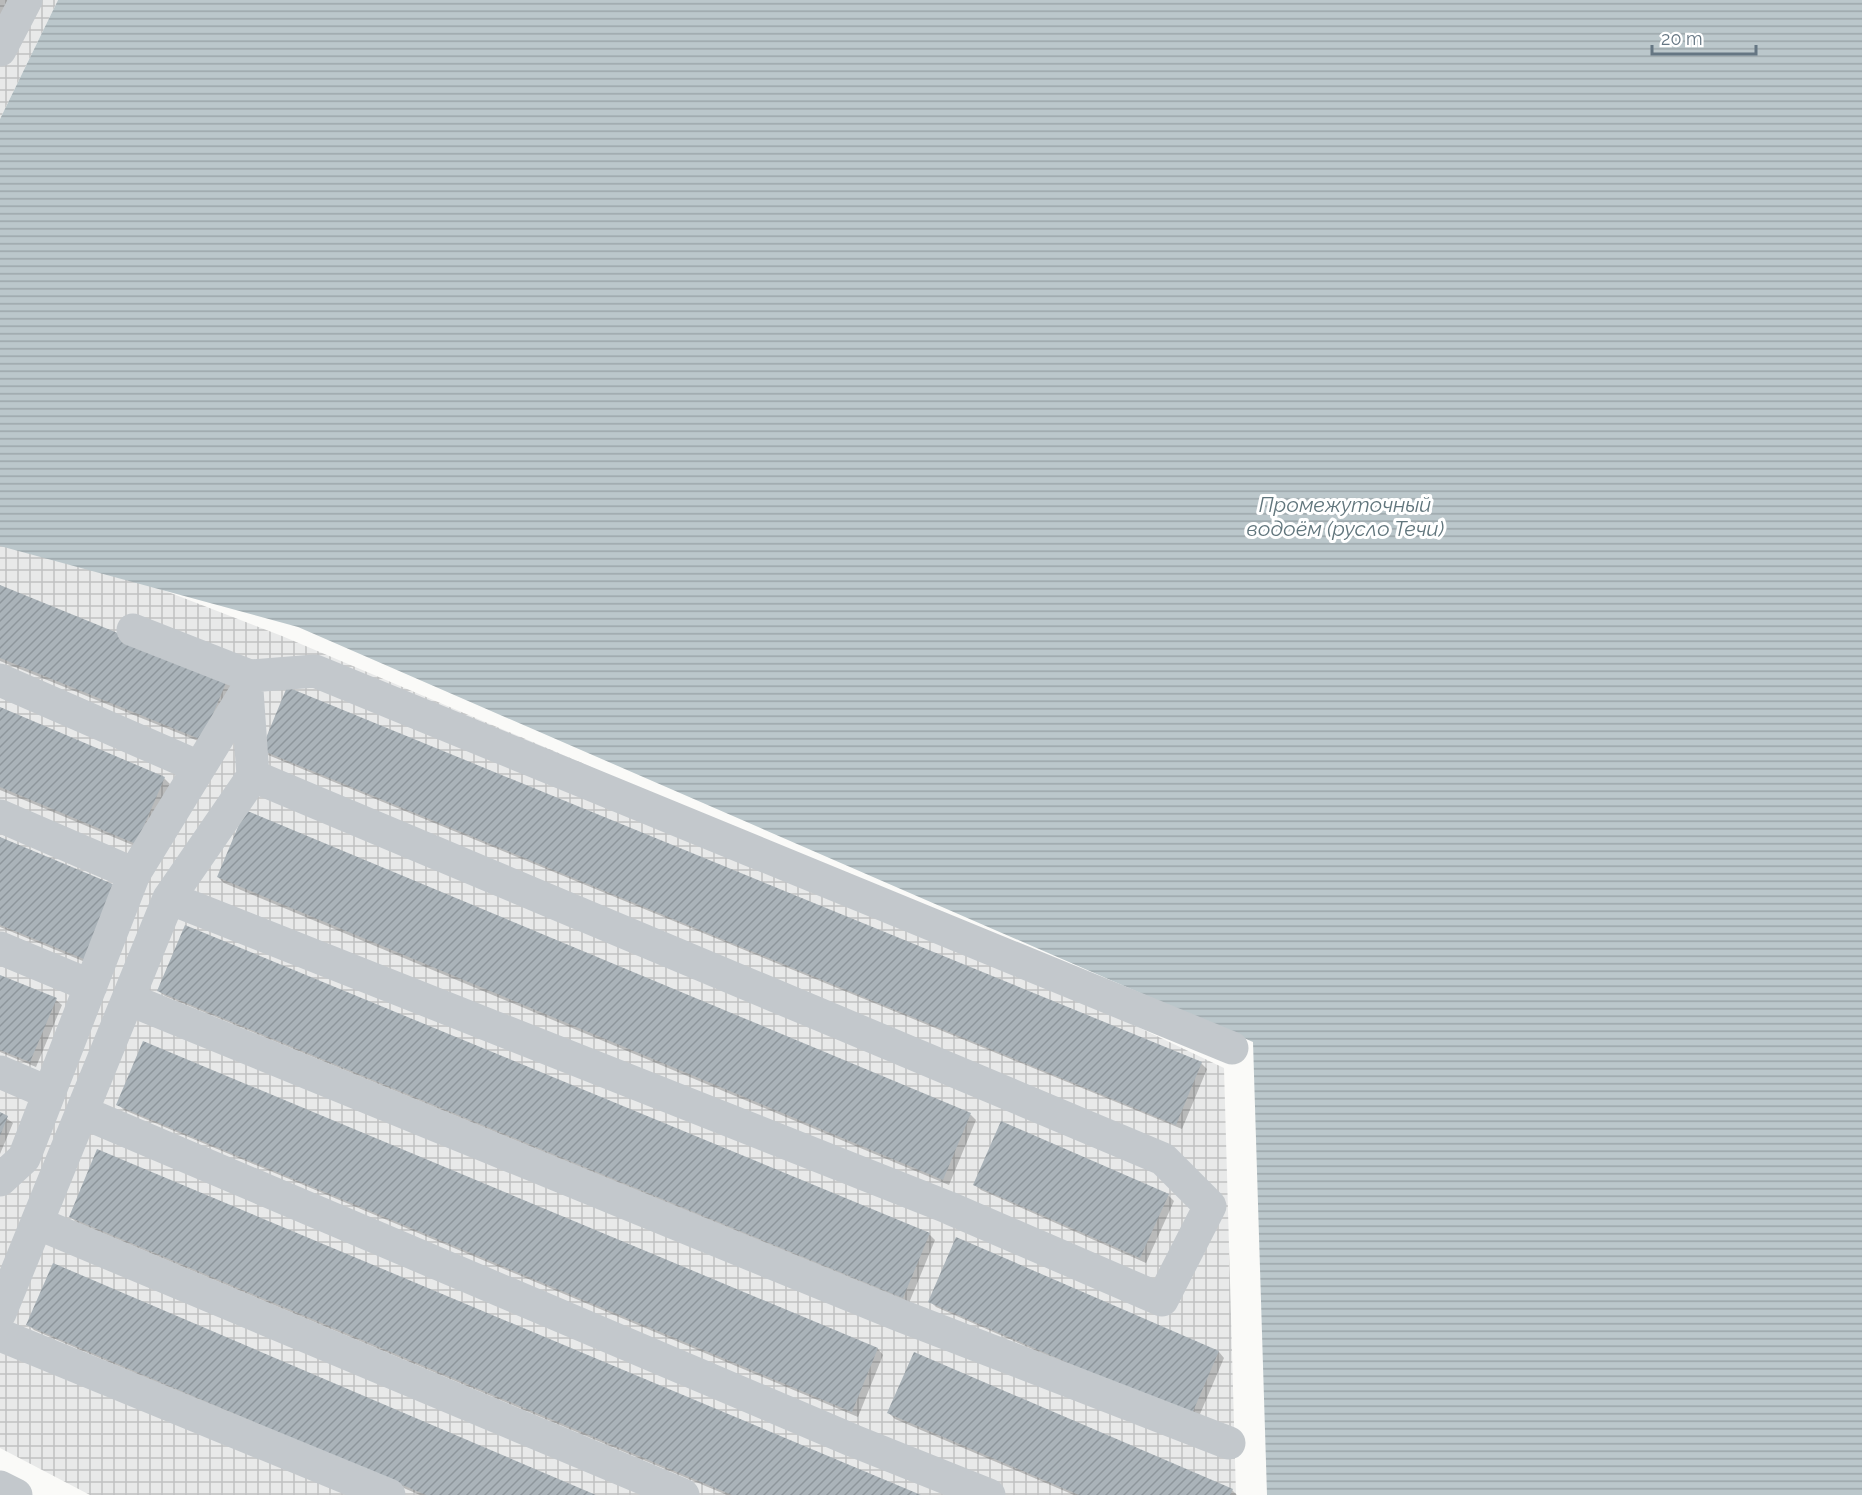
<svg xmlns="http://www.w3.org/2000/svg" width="1862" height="1495" font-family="Raleway,sans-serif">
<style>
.industrial{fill:url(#industrial-grid)}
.water{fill:url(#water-rules)}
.shadow{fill:#0003}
.building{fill:url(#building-hatch)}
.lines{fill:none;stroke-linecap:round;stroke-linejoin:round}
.minor{stroke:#c3c8cc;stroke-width:33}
.labels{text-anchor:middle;stroke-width:6;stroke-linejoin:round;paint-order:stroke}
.water-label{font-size:21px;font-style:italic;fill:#60757c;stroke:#fff}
</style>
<defs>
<pattern id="industrial-grid" width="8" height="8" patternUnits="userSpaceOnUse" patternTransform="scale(1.5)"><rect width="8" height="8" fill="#e8e9e9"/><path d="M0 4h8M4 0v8" fill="none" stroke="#c0c1c2"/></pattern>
<pattern id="water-rules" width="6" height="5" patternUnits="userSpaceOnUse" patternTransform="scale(1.5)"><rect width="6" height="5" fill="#bbc7cb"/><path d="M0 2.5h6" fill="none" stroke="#9ca6aa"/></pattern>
<pattern id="building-hatch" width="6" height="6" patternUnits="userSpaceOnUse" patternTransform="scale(1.5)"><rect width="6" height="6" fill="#aab3b9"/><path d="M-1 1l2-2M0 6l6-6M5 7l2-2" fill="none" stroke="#8e969c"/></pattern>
</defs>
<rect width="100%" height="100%" fill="#fafaf8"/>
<!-- industrial -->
<path class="industrial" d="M0,0H58L0,119Z
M0,527L282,636L587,765L1224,1068L1236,1495H90L0,1448Z"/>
<!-- water -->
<path class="water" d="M58,0H1862V1495H1267L1253,1042L298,627L0,546V119Z"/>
<!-- shadow -->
<path class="shadow" d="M0,0H14L0,27Z
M0,587L233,685L208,745L0,661Z
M0,709L164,778L170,784L142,849L0,790Z
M263,749L1201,1063L1207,1069L1182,1129L268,755Z
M246,812L971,1115L976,1120L949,1185L224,883L218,877Z
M0,839L90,964L0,927Z
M0,976L56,1000L62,1005L36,1067L0,1052Z
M159,991L929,1234L935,1240L909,1303L165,996Z
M143,1043L878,1349L883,1355L858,1417L124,1110L118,1104Z
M0,1114L13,1123L0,1154Z
M975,1185L1168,1195L1174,1201L1146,1263L981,1190Z
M70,1216L917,1495H727L76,1222Z
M957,1239L1219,1352L1224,1358L1197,1421L936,1307L930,1301Z
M28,1324L593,1495H420L34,1330Z
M889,1413L1232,1490L1237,1495H1074L895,1419Z"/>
<!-- building -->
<path class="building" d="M0,585L228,678L202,740L0,658Z
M287,687L1202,1062L1176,1125L261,750Z
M0,707L165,777L136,844L0,787Z
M245,810L971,1113L943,1180L217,877Z
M0,837L115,885L84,959L0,925Z
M185,925L930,1233L903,1298L157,991Z
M0,975L57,998L30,1062L0,1050Z
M143,1041L878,1348L852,1412L116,1105Z
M0,1112L8,1116L0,1136Z
M1001,1121L1169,1194L1140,1258L973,1185Z
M97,1149L921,1495H732L69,1217Z
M956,1237L1219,1351L1191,1416L928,1302Z
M53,1263L596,1495H426L26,1325Z
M914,1352L1233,1489L1230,1495H1079L887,1413Z"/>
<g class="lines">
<!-- minor -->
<path class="minor" d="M0,50L26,0
M250,676L315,671L1232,1048
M0,680L199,767
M0,816L134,874
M169,898L947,1207L1162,1300L1210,1206L1163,1159L253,776
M0,948L91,986
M128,999L899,1315L1229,1443
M0,1072L49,1093
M82,1112L854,1441L989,1495
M0,1180L24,1158L134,874L247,690L250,676L133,630
M37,1223L683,1495
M0,1313L169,898L253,776L247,690
M0,1335L389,1495
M0,1487L16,1495"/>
</g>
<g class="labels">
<!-- water labels -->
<g class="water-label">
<text x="1345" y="512">Промежуточный<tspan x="1345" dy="24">водоём (русло Течи)</tspan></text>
</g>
</g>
<!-- scale -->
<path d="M1652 45v9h104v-9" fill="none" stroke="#657683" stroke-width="3"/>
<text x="1661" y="45" font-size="18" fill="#657683" stroke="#ffffff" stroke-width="4.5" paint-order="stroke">20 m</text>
</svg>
